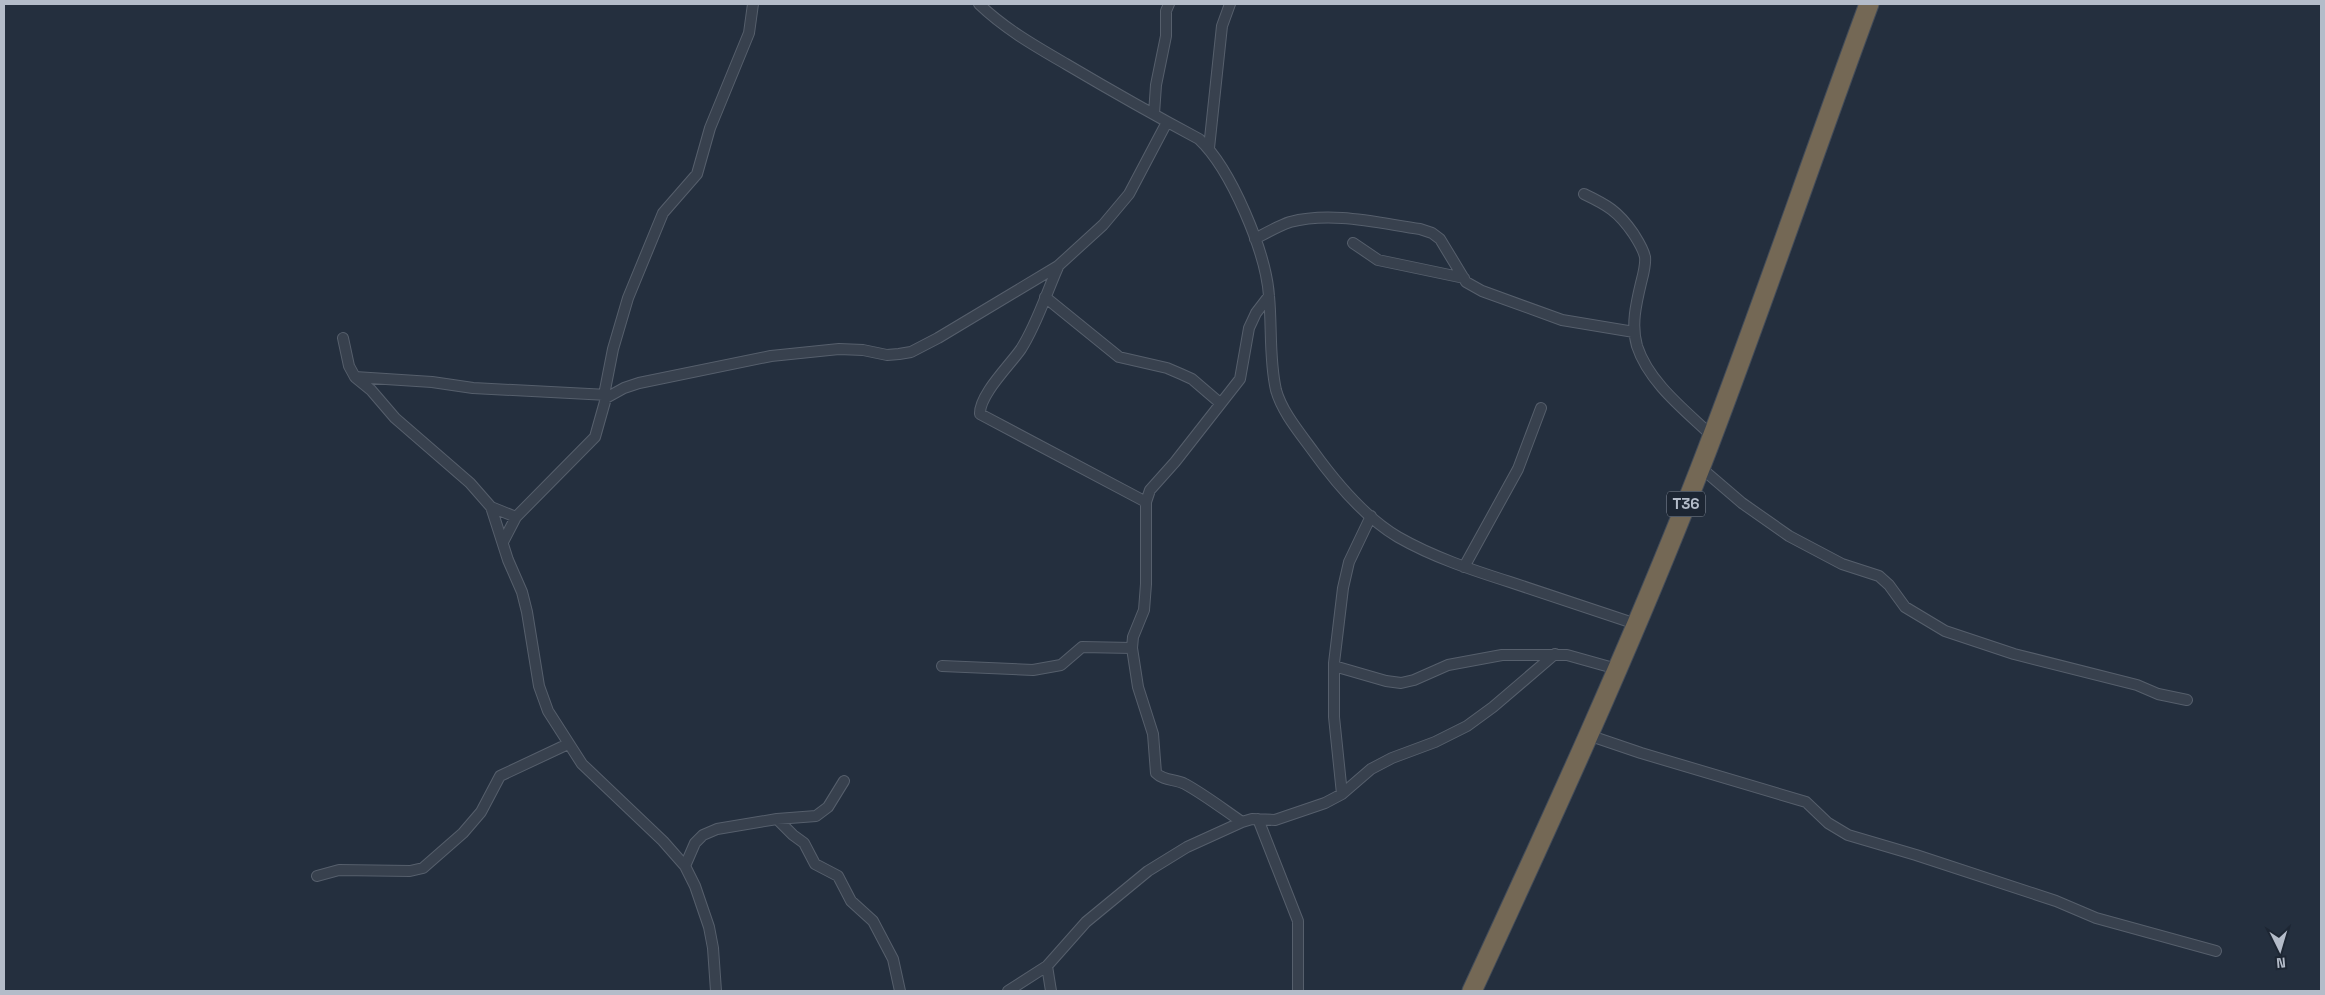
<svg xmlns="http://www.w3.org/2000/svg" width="2325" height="995" font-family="'Space Grotesk',sans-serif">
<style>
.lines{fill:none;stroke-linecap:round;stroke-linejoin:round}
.street-casing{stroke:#565f6c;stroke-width:12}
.highway-casing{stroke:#434c59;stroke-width:21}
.street{stroke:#38414e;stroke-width:10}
.highway{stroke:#746855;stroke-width:19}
.labels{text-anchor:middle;stroke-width:4;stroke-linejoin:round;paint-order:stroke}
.shield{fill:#1d2633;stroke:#878f9c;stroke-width:1}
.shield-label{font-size:15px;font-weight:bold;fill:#b4bcc9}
</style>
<rect width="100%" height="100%" fill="#242f3e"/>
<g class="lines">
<!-- street casing -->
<g class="street-casing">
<path id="street" d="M979,4C1005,29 1035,46 1066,64C1110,90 1154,115 1199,139C1231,169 1266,252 1269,296C1272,327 1269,360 1276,390C1282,412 1300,433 1313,451C1336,483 1364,517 1398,537C1433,557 1472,570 1510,582C1552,596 1594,610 1636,624
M1154,114L1156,85L1166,36V11L1169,4
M1209,148L1222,26L1230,4
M1584,194C1607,205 1618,211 1633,233C1638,241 1643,248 1645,257C1646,265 1643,275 1641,283C1636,304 1631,325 1637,346C1649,383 1686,411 1712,436
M1255,239C1266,233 1278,226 1290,222C1332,211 1378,223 1420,229L1432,233L1440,239L1466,282L1482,291L1562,320L1634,332
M1353,243L1378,260L1464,278
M1058,267C1046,294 1037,324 1021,349C1010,365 979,395 980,414L1146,502
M1045,297L1119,357L1167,368L1181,374L1192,379L1220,403
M343,338L349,366L355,377L432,382L473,388L608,395
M355,377L371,390L395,418L470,483L491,507L508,560L522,592L527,612L539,686L548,711L582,764L663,841L685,866L695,886L709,927L713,948L716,991
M604,395L613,349L628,298L663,213L697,174L710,128L749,33L753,4
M1700,467L1742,503L1789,536L1842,564L1879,576L1889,585L1905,607L1945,631L2014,654L2137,685L2158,694L2187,700
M491,507L516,517
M503,542L516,517L595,437L606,398L624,388L639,383L771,356L839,349L863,350L887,355L899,354L911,352L938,338L1058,266L1103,225L1129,194L1167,122
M1464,567L1518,469L1541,408
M942,666L1033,670L1061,665L1082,647L1132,648
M1334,666L1386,681L1401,683L1414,680L1448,665L1502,655H1567L1617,669
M1588,735L1641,753L1806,802L1828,823L1848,835L1916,855L2056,901L2096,918L2216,951
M1342,794L1334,717V663L1343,588L1349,562L1371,516
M777,819L793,835L804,843L815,864L838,876L851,901L873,921L893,959L900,991
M1258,819L1298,921V991
M1242,822C1223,809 1205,795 1185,784C1175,779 1164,781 1156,773L1153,734L1138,687L1132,648L1133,637L1144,610L1146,584V502L1150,490L1175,462L1240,379L1249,328L1256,313L1269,296
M685,866L695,843L703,835L717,829L777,819L816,816L828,807L844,781
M317,876L339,870L410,871L423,868L463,833L481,812L500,776L568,744
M1047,966L1051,991
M1008,991L1047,966L1086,922L1148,871L1187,847L1242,822L1252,819L1275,820L1325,803L1342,794L1371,769L1392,758L1435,742L1467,726L1493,707L1555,654"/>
</g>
<!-- highway casing -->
<g class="highway-casing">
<path id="highway" d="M1472,991C1552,818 1632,644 1701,466C1760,313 1812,158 1869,4"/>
</g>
<!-- street -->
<use href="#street" class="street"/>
<!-- highway -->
<use href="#highway" class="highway"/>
</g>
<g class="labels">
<!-- shield labels -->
<rect class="shield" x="1667" y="491.5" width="38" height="25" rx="4"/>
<g class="shield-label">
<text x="1686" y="509">T36</text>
</g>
</g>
<!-- border -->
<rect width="2325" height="995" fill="none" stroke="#b4bcc9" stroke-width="10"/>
<!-- north arrow -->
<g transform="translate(2280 950) rotate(175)" stroke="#1d2633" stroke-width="4" paint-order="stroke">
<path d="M0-4L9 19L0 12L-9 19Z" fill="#b4bcc9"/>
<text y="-8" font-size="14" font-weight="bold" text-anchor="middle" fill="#b4bcc9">N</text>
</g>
</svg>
